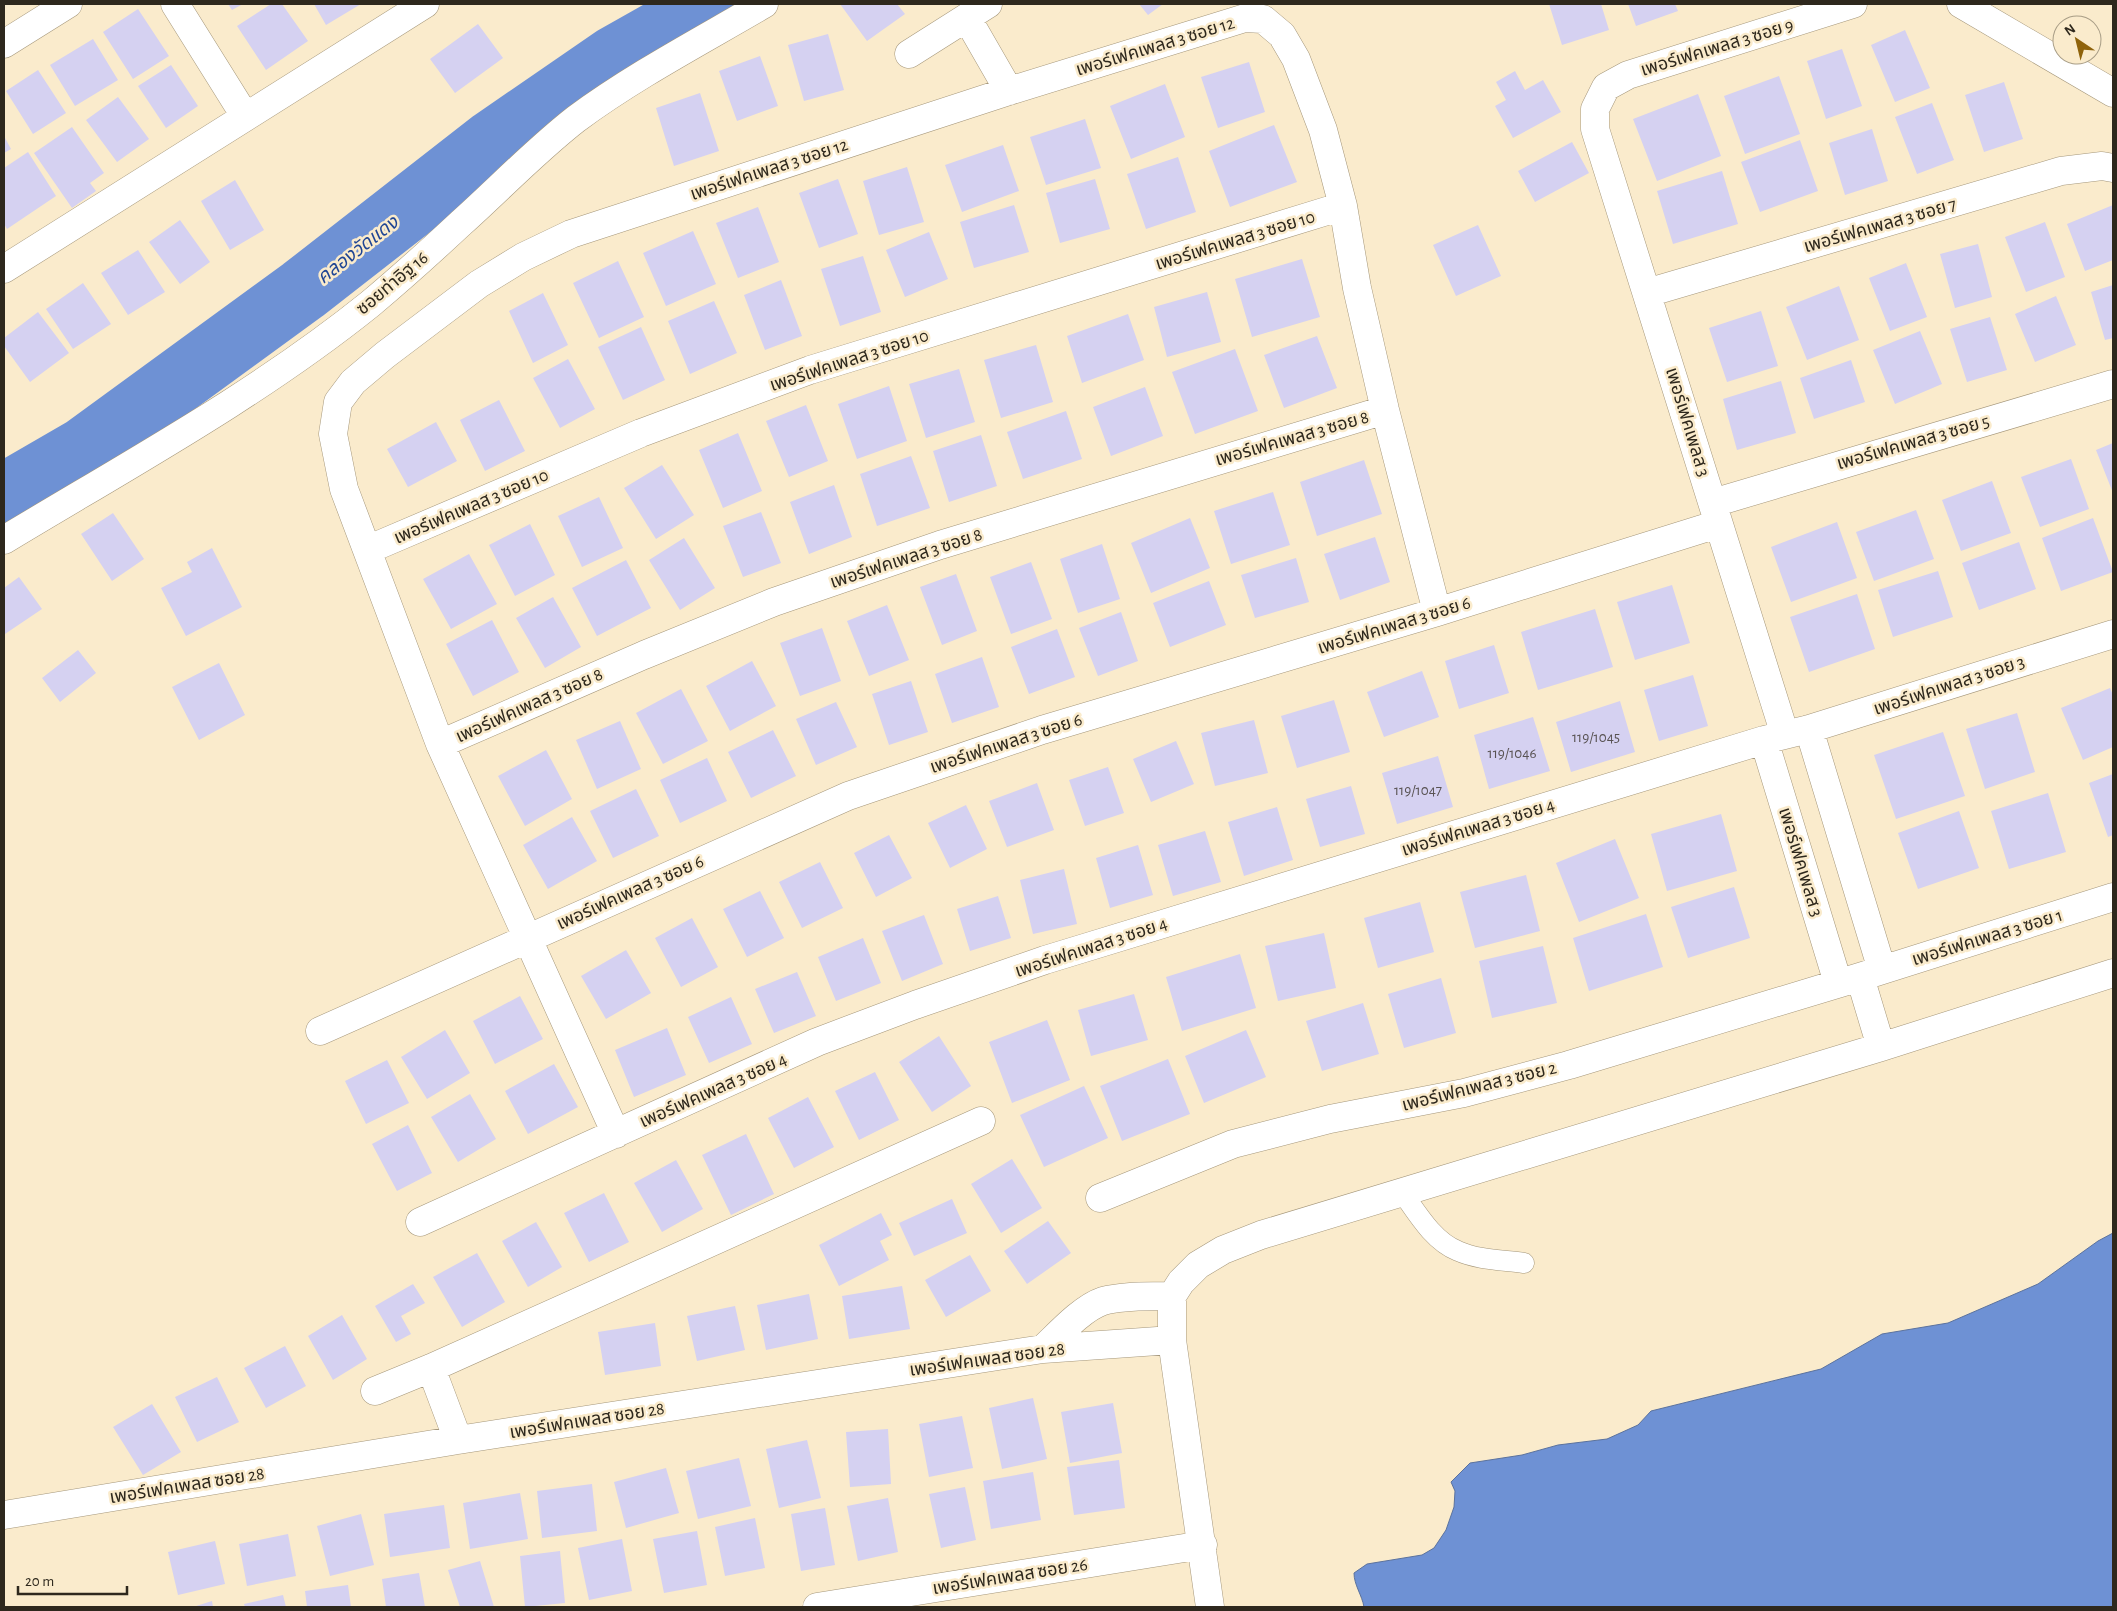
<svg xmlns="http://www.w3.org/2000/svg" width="2117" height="1611" font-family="'Alegreya Sans','Noto Sans Thai',sans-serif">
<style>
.water{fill:#6e91d4;stroke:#5b729d}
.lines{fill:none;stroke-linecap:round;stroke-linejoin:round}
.river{stroke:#6e91d4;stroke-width:65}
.building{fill:#d5d1f1}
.service-casing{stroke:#a5977b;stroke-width:21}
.minor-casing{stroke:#a5977b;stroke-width:29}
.service{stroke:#fff;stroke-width:20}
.minor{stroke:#fff;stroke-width:28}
.labels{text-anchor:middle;stroke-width:5;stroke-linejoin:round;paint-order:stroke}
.number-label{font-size:15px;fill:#585252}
.street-label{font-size:18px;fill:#2e281d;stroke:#faebcc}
.water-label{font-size:19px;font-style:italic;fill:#1f4594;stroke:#faebcc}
</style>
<rect width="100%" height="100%" fill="#faebcc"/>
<!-- water -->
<path class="water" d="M2113,1233V1607H1364C1362,1595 1354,1585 1354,1573L1367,1564L1422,1555L1434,1548L1446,1530L1454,1507L1455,1491L1451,1482L1470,1463L1522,1455L1558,1445L1607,1439L1638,1425L1651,1411L1821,1369L1882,1334L1948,1323L2038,1284L2098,1241Z"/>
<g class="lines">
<!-- river -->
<path class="river" d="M4,496L85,449L303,290L493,142L615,58L711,4"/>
</g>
<!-- building -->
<path class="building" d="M228,4H243L232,10Z
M271,4H282L308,41L266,70L237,26Z
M314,4H361L326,25Z
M840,4H897L905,14L867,41Z
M1139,4H1163L1148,15Z
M1549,4H1601L1609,30L1562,45Z
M1628,4H1675L1678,11L1636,26Z
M138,9L169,56L133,79L103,32Z
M478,24L503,58L455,93L430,59Z
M1905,30L1930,88L1895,102L1871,45Z
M828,34L844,90L804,101L788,45Z
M93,39L118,80L75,106L50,65Z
M1842,49L1862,106L1826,119L1807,61Z
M760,56L778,106L737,121L719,71Z
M1249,62L1265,112L1218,128L1201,77Z
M171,65L198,106L166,128L138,86Z
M38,70L66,113L33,134L6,91Z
M1515,71L1525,90L1543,80L1561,112L1513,138L1495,106L1506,100L1496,82Z
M1779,76L1800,134L1745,154L1724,96Z
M2004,82L2023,139L1984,152L1965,95Z
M1165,84L1185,137L1131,159L1110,106Z
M700,93L719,151L674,166L656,108Z
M1698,94L1721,156L1657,181L1633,119Z
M118,97L149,139L117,162L86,120Z
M1932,103L1954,160L1917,174L1895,117Z
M1085,119L1101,168L1046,185L1030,137Z
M1274,125L1297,182L1230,207L1209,151Z
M72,127L104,173L90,183L96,191L72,208L34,153Z
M1872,129L1888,181L1845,195L1829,143Z
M4,136L11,149L4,153Z
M1800,140L1818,191L1760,212L1741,162Z
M1572,142L1589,173L1535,202L1518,171Z
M1003,145L1019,191L962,212L945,165Z
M28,152L56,196L7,229L4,224V168Z
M1178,157L1196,212L1146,229L1127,174Z
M907,167L924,222L879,235L863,181Z
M1722,171L1738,224L1673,244L1657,191Z
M838,179L858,234L819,248L799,193Z
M1095,179L1110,229L1060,243L1046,193Z
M235,180L264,230L230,250L201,201Z
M1014,205L1029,252L974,268L960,222Z
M2113,205V260L2085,271L2067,224Z
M758,207L779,262L738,278L716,223Z
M180,220L210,262L180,284L149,242Z
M2045,222L2065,277L2026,292L2005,237Z
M1478,225L1501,276L1456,296L1433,245Z
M693,231L716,284L666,306L643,253Z
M929,232L948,279L905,297L886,250Z
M1978,244L1992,297L1955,308L1940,254Z
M138,250L165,292L128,315L101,273Z
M863,256L881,312L840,326L821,269Z
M1302,259L1320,317L1252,337L1235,279Z
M618,261L644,317L599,338L573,283Z
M1906,263L1927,317L1890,331L1869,278Z
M781,280L802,336L765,350L744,295Z
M83,283L111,324L73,349L46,309Z
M2113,285V338L2105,340L2091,292Z
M1839,286L1859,340L1807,360L1786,307Z
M1207,292L1221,342L1167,357L1154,307Z
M543,293L568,345L533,363L509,311Z
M2056,296L2076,345L2035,362L2015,314Z
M714,301L737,353L690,374L668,321Z
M1761,311L1778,366L1727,382L1709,328Z
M38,312L69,353L30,382L4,346V338Z
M1128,314L1144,360L1082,383L1067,336Z
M1990,317L2007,370L1967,382L1950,329Z
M641,327L665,380L623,400L598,347Z
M1920,331L1942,384L1895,404L1873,350Z
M1317,336L1337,388L1284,408L1264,355Z
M1036,345L1053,402L1001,418L984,360Z
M1235,349L1258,411L1195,434L1172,372Z
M568,359L595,409L560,428L533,378Z
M1851,360L1865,402L1814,419L1800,378Z
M959,369L975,422L926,438L909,384Z
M1781,381L1796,433L1737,450L1723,399Z
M889,386L907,441L857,459L838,404Z
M1145,387L1163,436L1111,456L1093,407Z
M499,400L525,451L485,471L460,420Z
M806,405L828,461L789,477L766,421Z
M1066,411L1082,459L1023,479L1007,432Z
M436,422L457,461L408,487L387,449Z
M738,433L762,491L723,508L699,450Z
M981,435L997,486L949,502L933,451Z
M2113,443V493L2096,450Z
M911,456L930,508L877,526L860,474Z
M2071,459L2089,509L2040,527L2021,477Z
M1364,460L1382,514L1317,536L1300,482Z
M662,465L694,515L656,539L624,488Z
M1992,481L2011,533L1961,551L1942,500Z
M834,485L852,537L809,554L790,502Z
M1273,492L1290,545L1231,564L1214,511Z
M599,497L623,548L582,567L558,516Z
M1916,510L1934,559L1874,581L1856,532Z
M761,512L781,563L743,577L723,526Z
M113,513L144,559L112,581L81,534Z
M1190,518L1210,568L1151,593L1131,543Z
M2093,518L2113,572L2061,591L2042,538Z
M1837,522L1857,578L1791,602L1771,547Z
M530,524L555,575L515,596L489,545Z
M1375,537L1390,582L1340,600L1324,554Z
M684,538L715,588L680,610L649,560Z
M2019,542L2036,589L1979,610L1962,563Z
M1102,544L1120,599L1078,613L1060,559Z
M212,548L242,607L186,636L161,588L192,572L187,562Z
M469,554L497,604L451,629L423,579Z
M1296,558L1309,602L1255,618L1241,575Z
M626,560L651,608L597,636L572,588Z
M1031,562L1052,619L1011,634L990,577Z
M1938,571L1953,617L1893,637L1878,590Z
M956,574L977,631L942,645L920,587Z
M19,577L42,609L5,634L4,588Z
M1209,581L1226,625L1170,647L1153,603Z
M1672,585L1690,643L1635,660L1617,602Z
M1857,594L1875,649L1809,672L1790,617Z
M553,597L581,647L545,668L516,618Z
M887,605L909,660L869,676L847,621Z
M1595,609L1613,667L1538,690L1521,632Z
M1121,612L1138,661L1098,676L1079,628Z
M492,620L519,672L473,696L446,644Z
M822,628L841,681L800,696L780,643Z
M1057,629L1075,677L1029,694L1011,647Z
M1494,645L1509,693L1459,709L1445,661Z
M78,650L96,673L60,702L42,678Z
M982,657L999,707L952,723L935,674Z
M752,661L776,706L730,731L706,686Z
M219,663L245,715L199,740L172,687Z
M1422,671L1439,717L1384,737L1367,692Z
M1693,675L1708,726L1659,741L1644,690Z
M911,681L928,732L889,745L872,694Z
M2110,688L2113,695V747L2083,760L2061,708Z
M681,689L708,741L663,764L636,713Z
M1334,700L1350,752L1297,768L1281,716Z
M1620,701L1635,752L1571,772L1556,722Z
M836,702L857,747L816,765L796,719Z
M2017,713L2035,772L1985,789L1966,729Z
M1533,717L1550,771L1489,789L1474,735Z
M1254,720L1268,773L1215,786L1201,733Z
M620,721L641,769L597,789L576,740Z
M773,730L796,776L751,798L728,752Z
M1943,732L1965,796L1896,819L1874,755Z
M1176,741L1194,784L1151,802L1133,759Z
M546,750L572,799L525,826L498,776Z
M1438,756L1453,807L1397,824L1382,773Z
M707,758L727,801L680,823L660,780Z
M1108,767L1124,813L1085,826L1069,780Z
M2113,774V835L2108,837L2089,783Z
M1037,783L1054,830L1007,847L989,801Z
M1351,786L1365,834L1320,847L1306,799Z
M636,789L659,836L613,858L590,811Z
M2048,793L2066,852L2009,869L1991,811Z
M966,805L987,849L950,868L928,823Z
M1277,807L1293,860L1244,876L1228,822Z
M1959,811L1979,868L1918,889L1898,833Z
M1721,814L1737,871L1667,891L1651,834Z
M572,817L597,861L548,889L523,845Z
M1205,831L1221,882L1173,896L1158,845Z
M889,835L912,878L876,897L854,853Z
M1615,839L1639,898L1579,922L1556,863Z
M1138,845L1153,895L1110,908L1096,858Z
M820,862L843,908L802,928L779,882Z
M1064,869L1077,924L1033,934L1020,880Z
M1526,875L1540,931L1475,948L1460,892Z
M1734,887L1750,938L1688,958L1671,907Z
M760,891L784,938L747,957L723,909Z
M998,896L1011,938L970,951L957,909Z
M1420,902L1434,952L1378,968L1364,918Z
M1646,914L1663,967L1589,991L1573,938Z
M924,915L943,964L902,981L882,931Z
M692,918L718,967L681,987L655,938Z
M1324,933L1336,988L1278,1001L1265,946Z
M863,938L881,983L836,1001L818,957Z
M1543,946L1557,1003L1492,1018L1479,961Z
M626,950L651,993L606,1019L581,976Z
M1240,954L1256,1008L1182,1031L1166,977Z
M797,972L816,1016L774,1033L755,989Z
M1441,978L1456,1033L1404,1048L1388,994Z
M1134,994L1148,1040L1091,1056L1078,1010Z
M520,996L543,1039L495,1064L473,1021Z
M731,997L752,1044L709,1063L688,1017Z
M1363,1003L1379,1054L1322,1071L1306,1021Z
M1047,1020L1070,1080L1012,1103L989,1042Z
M667,1028L686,1075L634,1097L615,1050Z
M445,1030L470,1073L427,1099L401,1057Z
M1246,1030L1266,1077L1204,1103L1185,1056Z
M939,1036L971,1086L932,1112L899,1062Z
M1168,1059L1190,1114L1122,1141L1100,1086Z
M387,1060L409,1103L366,1124L345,1081Z
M554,1064L578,1107L528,1134L505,1091Z
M875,1072L899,1120L859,1140L835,1091Z
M1084,1086L1108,1138L1044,1167L1020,1115Z
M470,1094L496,1139L458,1162L431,1117Z
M808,1097L834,1147L794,1168L768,1118Z
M408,1125L432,1173L397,1191L372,1144Z
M746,1134L774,1194L731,1215L702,1155Z
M1012,1159L1042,1208L1001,1233L971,1184Z
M676,1160L703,1209L662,1232L634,1183Z
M604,1193L629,1242L589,1262L564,1213Z
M952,1199L967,1233L914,1256L899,1223Z
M881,1213L892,1235L880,1241L889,1260L839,1286L819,1245Z
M1048,1221L1071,1253L1027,1284L1004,1251Z
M536,1222L562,1267L528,1287L502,1241Z
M477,1253L505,1302L462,1327L433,1277Z
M970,1255L991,1291L946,1317L925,1280Z
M413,1284L425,1303L401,1316L411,1334L396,1342L375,1306Z
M902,1286L910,1329L849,1339L842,1296Z
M809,1294L818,1339L766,1350L757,1305Z
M735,1306L745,1350L697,1361L687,1316Z
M342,1315L367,1359L333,1380L308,1336Z
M655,1323L661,1366L605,1375L598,1332Z
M285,1346L306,1386L266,1408L244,1368Z
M217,1377L239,1422L197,1442L175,1397Z
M1033,1398L1047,1459L1002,1469L989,1408Z
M1113,1403L1122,1453L1070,1463L1061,1412Z
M152,1404L181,1452L143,1475L113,1427Z
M962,1416L973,1468L929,1477L919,1424Z
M888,1429L891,1484L850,1487L846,1432Z
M807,1440L821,1498L779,1508L766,1449Z
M739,1458L751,1506L698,1519L686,1471Z
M1119,1460L1125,1508L1074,1515L1067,1467Z
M666,1468L679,1513L626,1528L614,1482Z
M1033,1472L1041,1520L991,1529L983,1481Z
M592,1484L597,1531L542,1538L537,1491Z
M965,1487L976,1540L941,1548L929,1494Z
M520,1493L528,1539L470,1549L463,1503Z
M888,1498L898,1552L858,1561L847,1506Z
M444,1505L450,1548L390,1557L384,1514Z
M825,1508L835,1565L801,1571L791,1514Z
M361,1514L374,1565L330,1576L317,1526Z
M755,1518L765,1568L725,1576L715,1527Z
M697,1531L707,1585L664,1593L653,1539Z
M288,1534L296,1576L247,1586L239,1544Z
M622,1539L632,1591L589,1600L578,1548Z
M215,1541L225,1584L178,1595L168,1552Z
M560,1551L565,1603L525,1607L520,1556Z
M480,1561L494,1607H460L448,1570Z
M419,1573L425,1607H386L382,1579Z
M348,1585L351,1607H307L305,1591Z
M283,1595L286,1607H245L244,1604Z
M212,1601L213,1607H193Z"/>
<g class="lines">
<!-- service casing -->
<g class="service-casing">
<path id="service" d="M1402,1192C1417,1213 1433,1241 1458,1251C1478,1260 1503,1260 1524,1263"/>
</g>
<!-- minor casing -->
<g class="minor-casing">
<path id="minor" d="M175,4L245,116
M1961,4L2113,93
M967,18L1009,91
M4,44L68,4
M909,54L988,4
M4,269L425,4
M1647,293L2061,171L2102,166L2113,168
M1713,503L2113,384
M4,540C128,465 257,395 370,304C401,278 432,250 461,223C500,188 535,151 576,119C634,76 701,41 764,4
M367,550L641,433L810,370L1343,206
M1809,729L1882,970
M1785,735L1595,129V109L1606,87L1628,75L1853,4
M1764,740L1838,983
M440,744L644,655L774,602L940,545L1385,410
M1860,977L1881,1047
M320,1031L848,796L1042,730L1437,612L1718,524
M616,1134L440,744L344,489L333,434L338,402L353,382L385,355L479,284L523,257L571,234L1009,91L1245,18L1263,19L1282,35L1296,59L1323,130L1343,206L1357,288L1385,410L1437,612
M1100,1198L1233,1144L1330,1119L1464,1093L1569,1065L1860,977L2113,897
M420,1222L817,1042L915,1005L1045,960L1764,740L1809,729L2113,634
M1043,1349C1058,1335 1082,1308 1103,1301C1125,1295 1150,1297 1172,1296
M431,1368L458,1440
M375,1391L431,1368L981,1121
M4,1515L458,1440L1043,1349L1172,1340
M817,1607L1203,1545
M1210,1607L1172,1340V1296L1181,1282L1198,1265L1223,1250L1261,1235L1881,1047L2113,973"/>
</g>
<!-- service -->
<use href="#service" class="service"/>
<!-- minor -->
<use href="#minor" class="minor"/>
</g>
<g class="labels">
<!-- number labels -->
<g class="number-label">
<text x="1596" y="742">119/1045</text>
<text x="1512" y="758">119/1046</text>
<text x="1418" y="795">119/1047</text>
</g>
<!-- street labels -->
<g class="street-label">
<text transform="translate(1155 46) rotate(-17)" y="6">เพอร์เฟคเพลส 3 ซอย 12</text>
<text transform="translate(1717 47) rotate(-17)" y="6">เพอร์เฟคเพลส 3 ซอย 9</text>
<text transform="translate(769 169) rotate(-18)" y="6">เพอร์เฟคเพลส 3 ซอย 12</text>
<text transform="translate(1880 225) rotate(-16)" y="6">เพอร์เฟคเพลส 3 ซอย 7</text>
<text transform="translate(1235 240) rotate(-17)" y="6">เพอร์เฟคเพลส 3 ซอย 10</text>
<text transform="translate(392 283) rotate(-40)" y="6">ซอยท่าอิฐ 16</text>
<text transform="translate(849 360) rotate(-18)" y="6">เพอร์เฟคเพลส 3 ซอย 10</text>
<text transform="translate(1688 422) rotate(73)" y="6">เพอร์เฟคเพลส 3</text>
<text transform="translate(1292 438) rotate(-16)" y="6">เพอร์เฟคเพลส 3 ซอย 8</text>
<text transform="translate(1913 442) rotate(-16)" y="6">เพอร์เฟคเพลส 3 ซอย 5</text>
<text transform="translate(471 506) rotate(-23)" y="6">เพอร์เฟคเพลส 3 ซอย 10</text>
<text transform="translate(906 558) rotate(-18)" y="6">เพอร์เฟคเพลส 3 ซอย 8</text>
<text transform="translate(1394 625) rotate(-17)" y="6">เพอร์เฟคเพลส 3 ซอย 6</text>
<text transform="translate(1949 685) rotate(-18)" y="6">เพอร์เฟคเพลส 3 ซอย 3</text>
<text transform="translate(529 705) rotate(-24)" y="6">เพอร์เฟคเพลส 3 ซอย 8</text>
<text transform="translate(1006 743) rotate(-18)" y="6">เพอร์เฟคเพลส 3 ซอย 6</text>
<text transform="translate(1478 827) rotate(-17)" y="6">เพอร์เฟคเพลส 3 ซอย 4</text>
<text transform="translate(1801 862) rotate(73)" y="6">เพอร์เฟคเพลส 3</text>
<text transform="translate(630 892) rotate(-24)" y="6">เพอร์เฟคเพลส 3 ซอย 6</text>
<text transform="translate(1987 937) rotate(-17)" y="6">เพอร์เฟคเพลส 3 ซอย 1</text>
<text transform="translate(1091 947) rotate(-18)" y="6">เพอร์เฟคเพลส 3 ซอย 4</text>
<text transform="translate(1479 1086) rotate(-14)" y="6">เพอร์เฟคเพลส 3 ซอย 2</text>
<text transform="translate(713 1090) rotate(-24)" y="6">เพอร์เฟคเพลส 3 ซอย 4</text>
<text transform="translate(987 1359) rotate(-8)" y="6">เพอร์เฟคเพลส ซอย 28</text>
<text transform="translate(587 1420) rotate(-9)" y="6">เพอร์เฟคเพลส ซอย 28</text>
<text transform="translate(187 1485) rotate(-9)" y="6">เพอร์เฟคเพลส ซอย 28</text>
<text transform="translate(1010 1576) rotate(-9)" y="6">เพอร์เฟคเพลส ซอย 26</text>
</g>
<!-- water labels -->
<g class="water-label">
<text transform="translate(357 249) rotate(-38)" y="7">คลองวัดแดง</text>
</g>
</g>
<!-- border -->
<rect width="2117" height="1611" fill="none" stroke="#2e281d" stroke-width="10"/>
<!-- north arrow -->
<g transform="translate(2077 40) rotate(325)"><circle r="24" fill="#faebcc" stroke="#a89d86"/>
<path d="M0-4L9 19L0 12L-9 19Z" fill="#8f630b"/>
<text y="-8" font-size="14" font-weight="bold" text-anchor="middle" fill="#2e281d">N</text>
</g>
<!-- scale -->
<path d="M18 1586v8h109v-8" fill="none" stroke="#2e281d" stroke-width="2.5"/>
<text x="25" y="1586" font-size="15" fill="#2e281d" stroke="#faebcc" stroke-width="4" paint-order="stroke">20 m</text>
</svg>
